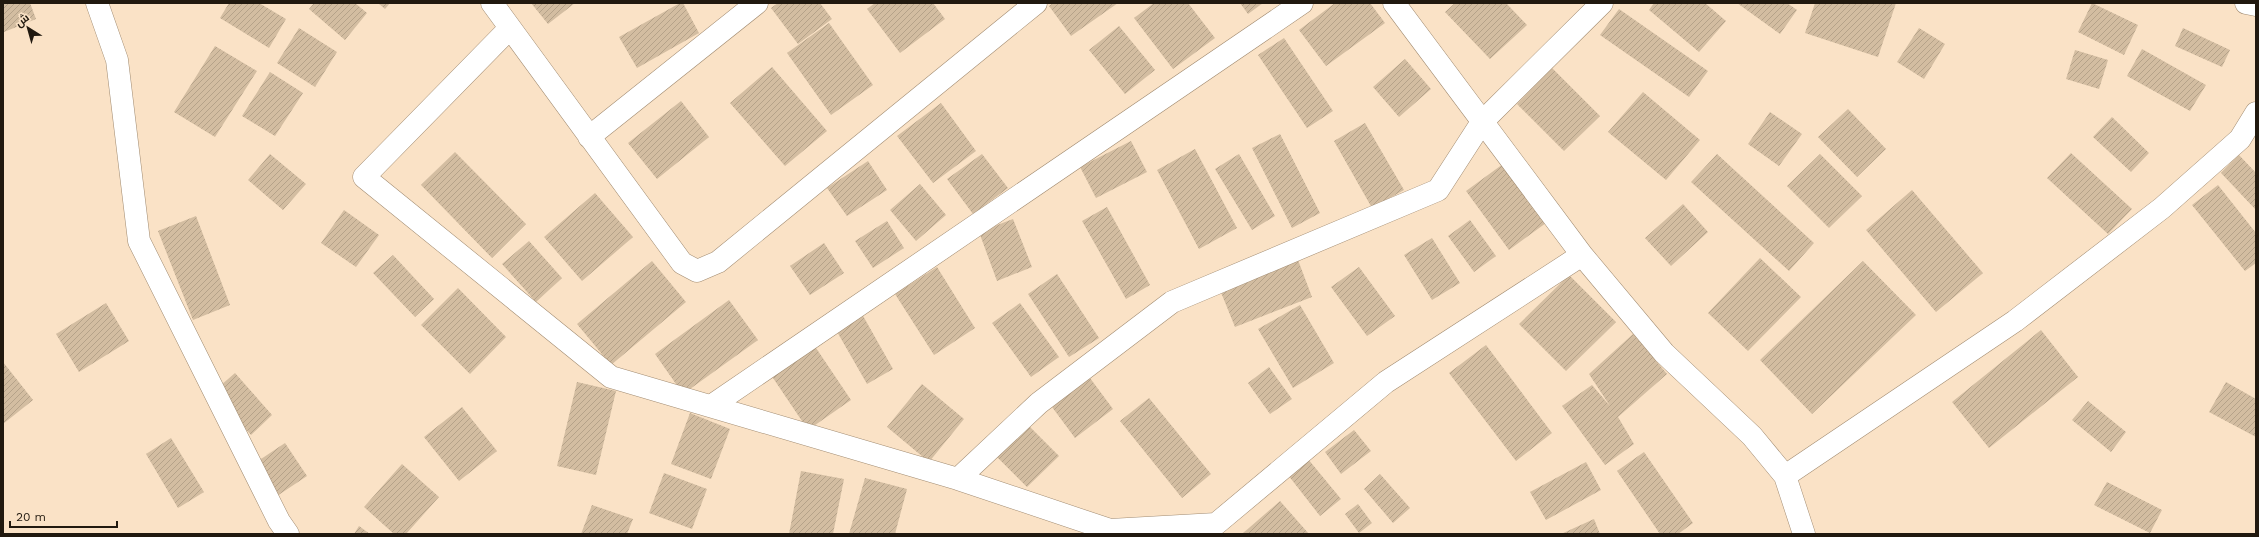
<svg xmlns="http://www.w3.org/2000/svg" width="2259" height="537" font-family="'Work Sans',Cairo,sans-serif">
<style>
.building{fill:url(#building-hatch)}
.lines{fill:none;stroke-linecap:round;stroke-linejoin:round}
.minor-casing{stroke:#a28c72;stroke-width:23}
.minor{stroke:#fff;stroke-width:22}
</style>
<defs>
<pattern id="building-hatch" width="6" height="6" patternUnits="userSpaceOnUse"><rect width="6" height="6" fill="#d3bda1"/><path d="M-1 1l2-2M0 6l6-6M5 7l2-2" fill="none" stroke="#b5a289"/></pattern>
</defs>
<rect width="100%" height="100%" fill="#fae2c6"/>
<!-- building -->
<path class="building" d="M3,3H30L36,19L4,32Z
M229,3H259L286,19L269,48L220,18Z
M314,3H355L367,13L345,40L309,9Z
M378,3H390L385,9Z
M531,3H575L548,24Z
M680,3H683L699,33L637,68L619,37Z
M778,3H820L832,19L798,44L771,8Z
M875,3H933L945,19L900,53L867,9Z
M1053,3H1118L1071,36L1049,6Z
M1154,3H1188L1215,38L1173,69L1134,18Z
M1240,3H1263L1248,14Z
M1335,3H1370L1385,23L1326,66L1299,30Z
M1455,3H1506L1527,25L1490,59L1445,12Z
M1654,3H1705L1726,21L1699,52L1649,10Z
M1737,3H1787L1797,10L1780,34Z
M1815,3H1896L1878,57L1805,33Z
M2092,3L2138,25L2124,55L2078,32Z
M1619,9L1708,71L1689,97L1600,35Z
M829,23L873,85L831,115L787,53Z
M1119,26L1155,70L1125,94L1089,50Z
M299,28L337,52L315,87L277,63Z
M1919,28L1945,44L1924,79L1897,62Z
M2183,28L2230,50L2222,67L2175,46Z
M1284,38L1333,111L1307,128L1258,55Z
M215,46L257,71L215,137L174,112Z
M2142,49L2206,85L2190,111L2127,76Z
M2075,50L2108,60L2099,89L2066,79Z
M1405,59L1431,89L1399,117L1373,87Z
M772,67L827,131L785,166L730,103Z
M1552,68L1600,116L1564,151L1517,104Z
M270,72L303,93L275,136L242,116Z
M1643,92L1700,140L1666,180L1608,132Z
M681,101L709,137L657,179L628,143Z
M941,103L976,151L933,183L897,136Z
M1848,109L1886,149L1857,177L1818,137Z
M1770,112L1802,134L1779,166L1748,144Z
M2112,117L2149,153L2131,172L2093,137Z
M1365,123L1404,190L1372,208L1334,141Z
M1280,134L1320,213L1292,228L1252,148Z
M1131,141L1147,172L1096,198L1080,167Z
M1195,149L1237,228L1199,249L1157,170Z
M455,152L526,224L492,258L421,185Z
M2071,153L2132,209L2108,234L2047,178Z
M270,154L306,184L283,210L248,180Z
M982,154L1008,188L973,214L947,179Z
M1239,154L1275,216L1252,230L1215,169Z
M1717,154L1814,243L1789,271L1691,182Z
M1820,154L1862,196L1829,228L1787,186Z
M2239,155L2256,173V210L2221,173Z
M868,161L887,190L847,216L827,188Z
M1503,164L1546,223L1509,250L1466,191Z
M920,184L946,215L916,241L890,210Z
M2218,185L2256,233V263L2245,271L2192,205Z
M1912,190L1983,273L1936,312L1866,230Z
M595,193L633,237L582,281L544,237Z
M1683,204L1708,232L1671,266L1645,238Z
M1107,207L1150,285L1126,299L1082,221Z
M344,210L379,235L356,267L321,243Z
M196,216L230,305L193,320L158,231Z
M1013,219L1032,267L997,281L979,232Z
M1470,220L1496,256L1474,272L1448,236Z
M887,221L904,248L873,268L855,241Z
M1432,238L1460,283L1432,300L1404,255Z
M529,241L562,278L536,302L502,264Z
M824,243L844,273L810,295L790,266Z
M393,255L434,299L415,317L373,273Z
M1760,258L1801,297L1748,351L1708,313Z
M1298,260L1312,297L1235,327L1220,290Z
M652,261L686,302L611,365L577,324Z
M1863,261L1916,315L1812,414L1760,360Z
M937,267L975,328L934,355L895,294Z
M1359,267L1395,316L1367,336L1331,287Z
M1057,274L1099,338L1069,357L1028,294Z
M1569,275L1616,322L1566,371L1519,324Z
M458,288L506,337L470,374L421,325Z
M729,300L758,340L683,394L655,354Z
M106,303L129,341L79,372L56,334Z
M1020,303L1059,357L1031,377L992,323Z
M1300,305L1334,363L1293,388L1258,329Z
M862,314L893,369L867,384L836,330Z
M2041,330L2078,377L1989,448L1952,402Z
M1633,334L1667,374L1618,417L1634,444L1605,465L1562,406L1592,385L1610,406L1589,374Z
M812,342L851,400L808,430L769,372Z
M1486,345L1552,433L1516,461L1449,373Z
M3,362L33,400L3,424Z
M1269,367L1292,399L1270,414L1248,383Z
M235,373L272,415L251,435L213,392Z
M1090,378L1113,409L1075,438L1052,407Z
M577,382L616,391L596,475L557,466Z
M2226,382L2256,399V437L2209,412Z
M922,384L964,419L929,462L887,427Z
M1149,398L1211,474L1182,498L1120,421Z
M2088,401L2126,432L2111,452L2072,420Z
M462,407L497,451L459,481L424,437Z
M690,413L730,429L711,479L671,464Z
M1028,425L1059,456L1027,487L996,456Z
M1354,430L1371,451L1341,474L1325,452Z
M171,438L204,492L178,508L146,454Z
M285,443L307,476L277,496L255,463Z
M1644,452L1693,523L1678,534H1660L1617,471Z
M1308,459L1341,499L1320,516L1288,475Z
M1586,462L1601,490L1546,520L1530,492Z
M402,464L439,497L406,534H394L364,507Z
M801,471L844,479L833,534H789Z
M664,473L707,489L692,529L649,513Z
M1380,474L1410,508L1393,523L1364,489Z
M865,478L907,489L895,534H849Z
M2107,482L2162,510L2150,533L2094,505Z
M1280,501L1309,534H1242Z
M1358,504L1372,523L1359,533L1345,514Z
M592,505L633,519L627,534H581Z
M1594,519L1600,534H1561Z
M359,526L370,534H354Z"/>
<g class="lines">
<!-- minor casing -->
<g class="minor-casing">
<path id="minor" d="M97,3L117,60L139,241L279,521L288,534
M492,3L682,263L697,271L718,262L1036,3
M1394,3L1582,255L1664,353L1752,436L1785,476L1804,534
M2246,3L2256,5
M510,28L364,177L611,377L958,479L1110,530L1216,524L1386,382L1582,255
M589,137L757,3
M711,406L1302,3
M1785,476L2015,321L2162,208L2240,139L2256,113
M958,479L1039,403L1172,302L1438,190L1482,122L1602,3"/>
</g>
<!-- minor -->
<use href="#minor" class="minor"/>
</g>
<!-- border -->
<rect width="2259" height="537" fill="none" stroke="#21190f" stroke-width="8"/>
<!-- north arrow -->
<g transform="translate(28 28) rotate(323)" stroke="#fae2c6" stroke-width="3" paint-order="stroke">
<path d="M0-3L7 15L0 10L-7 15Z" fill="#21190f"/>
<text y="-6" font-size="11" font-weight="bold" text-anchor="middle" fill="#21190f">ش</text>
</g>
<!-- scale -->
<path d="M10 521v6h107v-6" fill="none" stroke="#21190f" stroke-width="2"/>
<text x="16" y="521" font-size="12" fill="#21190f" stroke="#fae2c6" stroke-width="3" paint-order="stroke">20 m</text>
</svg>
